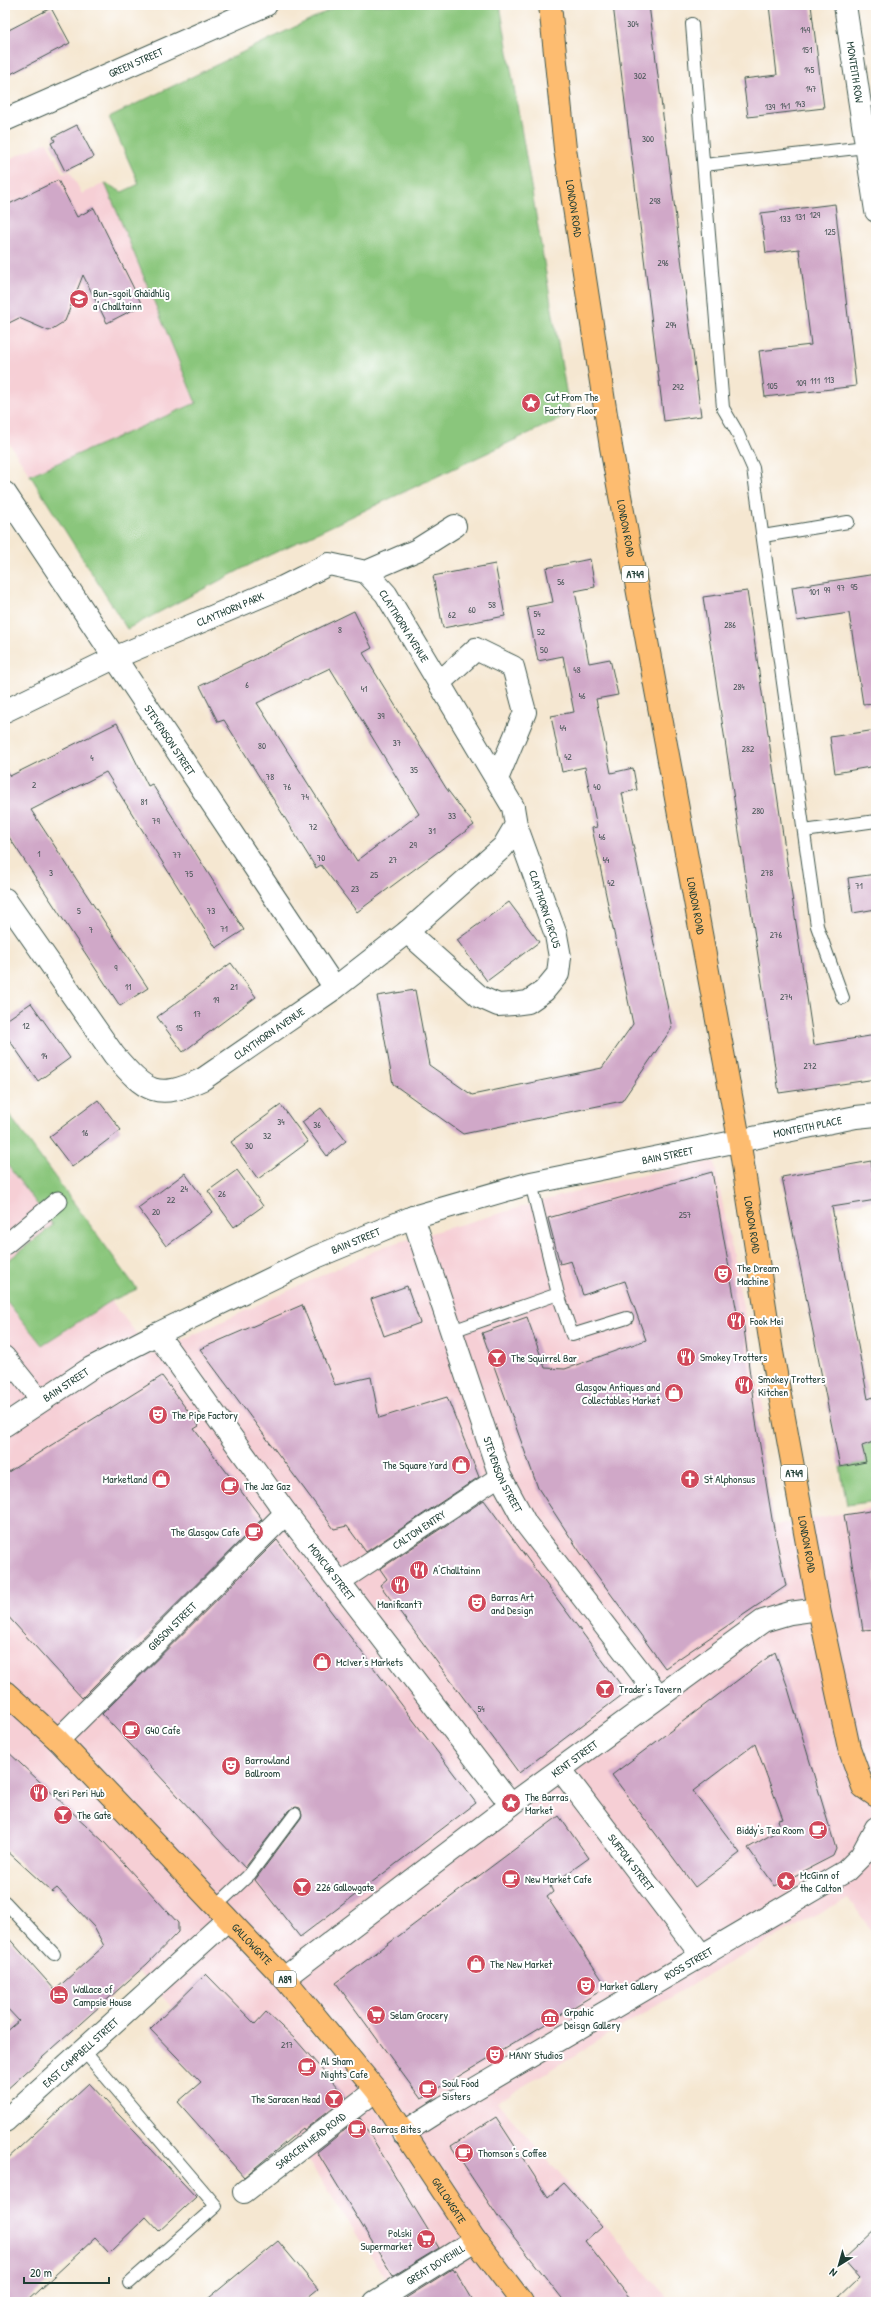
<svg xmlns="http://www.w3.org/2000/svg" width="881" height="2307" font-family="'Patrick Hand',sans-serif">
<style>
.built{fill:#f6cfd5}
.green{fill:#8ac67c;stroke:#548258}
.building{fill:#d0a8c8;fill-rule:evenodd}
.lines{fill:none;stroke-linecap:round;stroke-linejoin:round}
.service-casing{stroke:#3f564c;stroke-width:14}
.pedestrian-casing{stroke:#3f564c;stroke-width:21}
.minor-casing{stroke:#3f564c;stroke-width:24}
.primary-casing{stroke:#3f564c;stroke-width:24}
.service{stroke:#fff;stroke-width:12}
.pedestrian{stroke:#fff;stroke-width:19}
.minor{stroke:#fff;stroke-width:22}
.primary{stroke:#fdbc6f;stroke-width:22}
.labels{text-anchor:middle;stroke-width:4;stroke-linejoin:round;paint-order:stroke}
.number-label{font-size:9px;fill:#4b5859}
.shield{fill:#fff;stroke:#627771;stroke-width:1}
.shield-label{font-size:10px;font-weight:bold;fill:#1f3d34}
.street-label{font-size:11px;fill:#1f3d34;stroke:#fff}
.poi-label{font-size:11px;fill:#1f3d34;stroke:#fff;text-anchor:start}
</style>
<rect width="100%" height="100%" fill="#fff"/>
<filter id="ink" filterUnits="userSpaceOnUse"><feTurbulence type="fractalNoise" baseFrequency=".025" numOctaves="2"/><feDisplacementMap in="SourceGraphic" scale="8" xChannelSelector="R" yChannelSelector="G"/><feConvolveMatrix kernelMatrix="1 2 1 2 8 2 1 2 1" color-interpolation-filters="sRGB"/></filter>
<filter id="wash" filterUnits="userSpaceOnUse"><feTurbulence type="fractalNoise" baseFrequency=".012" numOctaves="4" result="noise"/><feDisplacementMap in="SourceGraphic" scale="16" xChannelSelector="R" yChannelSelector="G"/><feGaussianBlur stdDeviation="0.9" result="paint"/><feColorMatrix in="noise" values="0 0 0 0 0 0 0 0 0 0 0 0 0 0 0 0 0 1.4 0 .05"/><feComposite in="paint" operator="in"/></filter>
<g filter="url(#wash)">
<rect width="100%" height="100%" fill="#f5e7d1"/>
<!-- built -->
<path class="built" d="M47,142L63,174L70,171L82,194L105,183L196,403L30,475L5,437V161Z
M714,1161L764,1412L586,1474L650,1549L876,1507V1939L848,1898L714,1971L497,2102L671,2302H401L293,2137L100,1930L5,1845V1162L152,1354L385,1246L609,1182Z"/>
<!-- green -->
<path class="green" d="M340,5H500L570,414L257,561L127,629L30,475L196,403L105,183L122,192L139,184L109,117Z
M871,5H876V38Z
M5,1109L137,1289L111,1301L42,1345L5,1299V1263L53,1225L5,1162Z
M876,1441V1501L847,1505L840,1467L866,1462L862,1446Z"/>
<g id="blocks">
<!-- building -->
<path class="building" d="M613,5H649L701,416L664,421Z
M769,5H811L824,108L748,117L743,79L777,75Z
M51,8L70,43L5,77V32Z
M77,125L94,157L65,171L51,143L55,141L53,137Z
M58,180L77,217L94,208L142,305L107,323L83,275L65,321L49,331L19,318L5,325V206Z
M835,204L856,386L765,397L759,351L811,345L799,249L766,253L761,213Z
M590,559L595,587L575,591L589,663L610,659L618,695L596,699L611,773L633,768L637,790L622,793L672,1028L622,1101L463,1134L393,1084L377,996L415,990L429,1065L472,1095L602,1068L633,1024L592,828L597,827L585,767L562,772L551,716L574,712L563,656L538,661L527,607L553,602L546,568Z
M495,564L505,616L443,628L433,576Z
M876,574V703L863,704L849,613L797,621L792,587Z
M747,591L814,1045L876,1035V1079L779,1093L703,597Z
M354,611L372,648L363,653L446,788L474,825L357,912L321,865L316,868L224,720L218,722L200,686ZM330,668L419,814L357,861L257,703Z
M117,723L148,786L152,784L244,930L216,948L106,772L31,810L148,988L120,1006L5,831V769L10,776Z
M876,730V766L835,773L830,737Z
M876,874V909L853,913L848,878Z
M509,902L539,942L487,981L457,940Z
M231,963L256,997L183,1052L157,1017Z
M31,1003L70,1058L38,1081L5,1034V1021Z
M98,1100L121,1130L72,1167L49,1137Z
M281,1105L308,1142L258,1179L231,1142Z
M321,1108L346,1141L327,1156L302,1122Z
M871,1161L876,1200L832,1207L868,1399L876,1396V1441L862,1446L866,1462L840,1467L782,1177Z
M237,1170L263,1206L234,1227L208,1191Z
M712,1172L737,1313L742,1312L755,1415L772,1519L786,1586L665,1668L580,1552L538,1488L482,1333L527,1317L545,1368L565,1369L646,1340L625,1281L583,1295L571,1261L560,1264L548,1218Z
M185,1173L213,1212L166,1246L138,1208Z
M407,1286L420,1323L384,1336L371,1299Z
M302,1305L335,1385L371,1377L379,1418L447,1397L479,1477L366,1552L347,1526L334,1529L200,1349Z
M162,1376L199,1426L194,1429L262,1519L82,1698L5,1613V1474Z
M484,1500L626,1692L519,1773L380,1585L387,1579L380,1569Z
M876,1510V1629L863,1630L844,1515Z
M277,1540L476,1803L300,1937L255,1880L301,1818L302,1815L300,1808L296,1807L289,1810L245,1868L102,1714Z
M775,1652L787,1685L836,1849L833,1856L775,1886L748,1848L781,1829L778,1820L783,1819L755,1744L693,1791L740,1853L695,1887L612,1775Z
M5,1749L104,1842L178,1923V1932L147,1964L5,2091V2033L19,2021L5,2006V1934L55,1990L104,1946L94,1927L57,1888L52,1892L5,1849Z
M559,1816L589,1858L550,1886L553,1892L547,1897L607,1987L421,2099L336,1983Z
M206,1974L255,2024L266,2012L296,2040L346,2097L304,2130L303,2128L244,2177L178,2102L201,2082L150,2029Z
M89,2083L196,2197L159,2231L146,2217L109,2253L95,2238L26,2302H5V2161Z
M496,2117L548,2197L564,2183L602,2226L585,2241L633,2302H565L498,2217L451,2146Z
M360,2118L439,2248L393,2276L317,2152Z
M876,2229V2302H834L859,2278L843,2260Z
M278,2241L318,2289L302,2302H204Z
M452,2269L454,2272L455,2270L474,2302H408L406,2298Z"/>
</g>
</g>
<g filter="url(#ink)">
<use href="#blocks" fill-opacity="0" stroke="#3f564c" stroke-width="1"/>
<g class="lines">
<!-- service casing -->
<g class="service-casing">
<path id="service" d="M692,24L723,408L737,432L753,468L817,926L843,998
M704,165L866,147
M763,536L848,522
M804,831L876,821
M531,1183L558,1294
M452,1331L558,1294L572,1335L627,1318
M5,1902L54,1954
M215,1907L250,1874L295,1814
M83,2050L216,2206L129,2283"/>
</g>
<!-- pedestrian casing -->
<g class="pedestrian-casing">
<g id="pedestrian">
<path d="M5,1245L58,1201"/>
<path d="M5,1356L41,1401"/>
<path id="s1" d="M339,1583L500,1476"/>
</g>
</g>
<!-- minor casing -->
<g class="minor-casing">
<g id="minor">
<path id="s2" d="M845,5L876,211"/>
<path id="s3" d="M5,120L266,5"/>
<path id="s4" d="M5,493L335,988"/>
<path d="M439,683L476,649L513,667L525,712L497,779"/>
<path id="s5" d="M5,711L114,658L283,587L329,564L366,572L417,550L455,526"/>
<path id="s6" d="M5,899L114,1055C146,1092 156,1101 203,1079L335,988L407,932L503,847L516,825L513,807L386,594L366,572"/>
<path d="M407,932L480,997L498,1005L513,1004L528,1002L544,991L558,974L560,957L556,935L516,825"/>
<path id="s7" d="M413,1217L500,1476L526,1524L659,1696"/>
<path id="s8" d="M157,1334L286,1513L511,1805"/>
<path id="s9" d="M5,1425L91,1368L157,1334L316,1257L413,1217L531,1183L856,1117L876,1115"/>
<path id="s10" d="M58,1740L286,1513"/>
<path id="s11" d="M561,1770L702,1956"/>
<path id="s12" d="M284,1978L511,1805L763,1621L790,1613L819,1609"/>
<path id="s13" d="M5,2121L227,1920"/>
<path id="s14" d="M403,2133L444,2107L846,1871L861,1856L876,1828"/>
<path id="s15" d="M244,2192L376,2090"/>
<path id="s16" d="M375,2302L475,2240"/>
</g>
</g>
<!-- primary casing -->
<g class="primary-casing">
<g id="primary">
<path id="s17" d="M550,5L565,149L611,447L739,1139L772,1352L819,1609L849,1748L863,1787L876,1796"/>
<path id="s18" d="M5,1692L58,1740L284,1978L376,2090L475,2240L522,2302"/>
</g>
</g>
<!-- service -->
<use href="#service" class="service"/>
<!-- pedestrian -->
<use href="#pedestrian" class="pedestrian"/>
<!-- minor -->
<use href="#minor" class="minor"/>
<!-- primary -->
<use href="#primary" class="primary"/>
</g>
</g>
<!-- icons -->
<defs>
<g id="school-disc" transform="scale(1)"><circle r="9.5" fill="#d1495b" stroke="#fff"/><path d="M0-5L7-2L0 1L-7-2ZM-4 1L0 2.5L4 1V4Q0 6-4 4Z" fill="#fff"/></g>
<g id="sight-disc" transform="scale(1)"><circle r="9.5" fill="#d1495b" stroke="#fff"/><path d="M0-6L1.8-2.2L6-1.7L2.9 1.2L3.7 5.4L0 3.3L-3.7 5.4L-2.9 1.2L-6-1.7L-1.8-2.2Z" fill="#fff"/></g>
<g id="theatre-disc" transform="scale(1)"><circle r="9.5" fill="#d1495b" stroke="#fff"/><path d="M-5-5.5Q0-4 5-5.5V0Q5 5 0 6Q-5 5-5 0ZM-3.3-2.5H-1v1.5H-3.3ZM1-2.5H3.3v1.5H1ZM-2.8 1Q0 5.5 2.8 1Z" fill="#fff"/></g>
<g id="restaurant-disc" transform="scale(1)"><circle r="9.5" fill="#d1495b" stroke="#fff"/><path d="M-5-6h1v4h1v-4h1v4h1v-4h1v5L-1.5 .5V6h-2V.5L-5-1ZM5-6V6H3V1.5H1.5Q1.5-4 5-6Z" fill="#fff"/></g>
<g id="bar-disc" transform="scale(1)"><circle r="9.5" fill="#d1495b" stroke="#fff"/><path d="M-6-5H6L.8 .8V4.5H3.5V6h-7V4.5H-.8V.8Z" fill="#fff"/></g>
<g id="shop-disc" transform="scale(1)"><circle r="9.5" fill="#d1495b" stroke="#fff"/><path d="M-5-2.5h2.3a2.7 3.5 0 0 1 5.4 0H5L5.5 6h-11ZM-1.5-2.5h3a1.5 2.3 0 0 0-3 0Z" fill="#fff"/></g>
<g id="church-disc" transform="scale(1)"><circle r="9.5" fill="#d1495b" stroke="#fff"/><path d="M-1.2-6h2.4v3.5h3.3v2.4h-3.3V6h-2.4V-.1h-3.3v-2.4h3.3Z" fill="#fff"/></g>
<g id="cafe-disc" transform="scale(1)"><circle r="9.5" fill="#d1495b" stroke="#fff"/><path d="M-5.5-4.5H6V0H3Q3 3.5 0 3.5H-2.5Q-5.5 3.5-5.5 0ZM3-3.2v2h1.7v-2ZM-6 4.5H4V6H-6Z" fill="#fff"/></g>
<g id="hotel-disc" transform="scale(1)"><circle r="9.5" fill="#d1495b" stroke="#fff"/><path d="M-6-4.5h1.5V1H6V5H4.5V3h-9V5H-6ZM-4 0a1.8 1.8 0 1 1 3.6 0ZM.5 0V-2.5h3Q6-2.5 6 0Z" fill="#fff"/></g>
<g id="supermarket-disc" transform="scale(1)"><circle r="9.5" fill="#d1495b" stroke="#fff"/><path d="M-6-5.5h2.5l.6 2H6L4.5 2H-2.5L-4.4-4H-6ZM-1.5 3.2a1.3 1.3 0 1 0 .1 0ZM3 3.2a1.3 1.3 0 1 0 .1 0Z" fill="#fff"/></g>
<g id="museum-disc" transform="scale(1)"><circle r="9.5" fill="#d1495b" stroke="#fff"/><path d="M0-6L6-3V-2H-6V-3ZM-5-1h2V3h-2ZM-1-1h2V3h-2ZM3-1h2V3H3ZM-6 4H6V6H-6Z" fill="#fff"/></g>
</defs>
<g fill-rule="evenodd">
<use href="#school-disc" x="79" y="299"/>
<use href="#sight-disc" x="531" y="403"/>
<use href="#theatre-disc" x="723" y="1274"/>
<use href="#restaurant-disc" x="736" y="1321"/>
<use href="#restaurant-disc" x="686" y="1357"/>
<use href="#bar-disc" x="497" y="1358"/>
<use href="#restaurant-disc" x="744" y="1385"/>
<use href="#shop-disc" x="674" y="1393"/>
<use href="#theatre-disc" x="158" y="1415"/>
<use href="#shop-disc" x="461" y="1465"/>
<use href="#shop-disc" x="161" y="1479"/>
<use href="#church-disc" x="690" y="1479"/>
<use href="#cafe-disc" x="230" y="1486"/>
<use href="#cafe-disc" x="254" y="1532"/>
<use href="#restaurant-disc" x="419" y="1570"/>
<use href="#restaurant-disc" x="400" y="1585"/>
<use href="#theatre-disc" x="477" y="1603"/>
<use href="#shop-disc" x="322" y="1662"/>
<use href="#bar-disc" x="605" y="1689"/>
<use href="#cafe-disc" x="131" y="1730"/>
<use href="#theatre-disc" x="231" y="1766"/>
<use href="#restaurant-disc" x="39" y="1793"/>
<use href="#sight-disc" x="511" y="1803"/>
<use href="#bar-disc" x="63" y="1815"/>
<use href="#cafe-disc" x="818" y="1830"/>
<use href="#cafe-disc" x="511" y="1879"/>
<use href="#sight-disc" x="786" y="1881"/>
<use href="#bar-disc" x="302" y="1887"/>
<use href="#shop-disc" x="476" y="1964"/>
<use href="#theatre-disc" x="586" y="1986"/>
<use href="#hotel-disc" x="59" y="1995"/>
<use href="#supermarket-disc" x="376" y="2015"/>
<use href="#museum-disc" x="550" y="2018"/>
<use href="#theatre-disc" x="495" y="2055"/>
<use href="#cafe-disc" x="307" y="2067"/>
<use href="#cafe-disc" x="428" y="2089"/>
<use href="#bar-disc" x="334" y="2099"/>
<use href="#cafe-disc" x="357" y="2129"/>
<use href="#cafe-disc" x="464" y="2153"/>
<use href="#supermarket-disc" x="426" y="2239"/>
</g>
<g class="labels">
<!-- number labels -->
<g class="number-label">
<text x="633" y="27">304</text>
<text x="805" y="33">149</text>
<text x="807" y="53">151</text>
<text x="809" y="73">145</text>
<text x="640" y="79">302</text>
<text x="811" y="92">147</text>
<text x="800" y="107">143</text>
<text x="785" y="109">141</text>
<text x="770" y="110">139</text>
<text x="648" y="142">300</text>
<text x="655" y="204">298</text>
<text x="815" y="218">129</text>
<text x="800" y="220">131</text>
<text x="785" y="222">133</text>
<text x="830" y="235">125</text>
<text x="663" y="266">296</text>
<text x="671" y="328">294</text>
<text x="829" y="383">113</text>
<text x="815" y="384">111</text>
<text x="801" y="386">109</text>
<text x="772" y="389">105</text>
<text x="678" y="390">292</text>
<text x="561" y="585">56</text>
<text x="854" y="590">95</text>
<text x="841" y="591">97</text>
<text x="827" y="593">99</text>
<text x="814" y="595">101</text>
<text x="492" y="608">58</text>
<text x="472" y="613">60</text>
<text x="537" y="617">54</text>
<text x="452" y="618">62</text>
<text x="730" y="628">286</text>
<text x="340" y="633">8</text>
<text x="541" y="635">52</text>
<text x="544" y="653">50</text>
<text x="577" y="673">48</text>
<text x="247" y="688">6</text>
<text x="739" y="690">284</text>
<text x="364" y="692">41</text>
<text x="582" y="699">46</text>
<text x="381" y="719">39</text>
<text x="563" y="731">44</text>
<text x="397" y="746">37</text>
<text x="262" y="749">80</text>
<text x="748" y="752">282</text>
<text x="568" y="760">42</text>
<text x="92" y="761">4</text>
<text x="414" y="773">35</text>
<text x="270" y="780">78</text>
<text x="34" y="788">2</text>
<text x="287" y="790">76</text>
<text x="597" y="790">40</text>
<text x="305" y="800">74</text>
<text x="144" y="805">81</text>
<text x="758" y="814">280</text>
<text x="452" y="819">33</text>
<text x="156" y="824">79</text>
<text x="313" y="830">72</text>
<text x="432" y="834">31</text>
<text x="602" y="840">46</text>
<text x="413" y="848">29</text>
<text x="39" y="857">1</text>
<text x="177" y="858">77</text>
<text x="321" y="861">70</text>
<text x="393" y="863">27</text>
<text x="606" y="863">44</text>
<text x="51" y="876">3</text>
<text x="767" y="876">278</text>
<text x="189" y="877">75</text>
<text x="374" y="878">25</text>
<text x="611" y="886">42</text>
<text x="859" y="889">71</text>
<text x="355" y="892">23</text>
<text x="79" y="914">5</text>
<text x="211" y="914">73</text>
<text x="224" y="932">71</text>
<text x="91" y="933">7</text>
<text x="776" y="938">276</text>
<text x="116" y="971">9</text>
<text x="128" y="990">11</text>
<text x="234" y="990">21</text>
<text x="786" y="1000">274</text>
<text x="216" y="1003">19</text>
<text x="197" y="1017">17</text>
<text x="26" y="1029">12</text>
<text x="179" y="1031">15</text>
<text x="44" y="1059">14</text>
<text x="810" y="1069">272</text>
<text x="281" y="1125">34</text>
<text x="317" y="1128">36</text>
<text x="85" y="1136">16</text>
<text x="267" y="1139">32</text>
<text x="249" y="1149">30</text>
<text x="184" y="1192">24</text>
<text x="222" y="1197">26</text>
<text x="171" y="1203">22</text>
<text x="156" y="1215">20</text>
<text x="685" y="1218">257</text>
<text x="481" y="1712">54</text>
<text x="287" y="2048">217</text>
</g>
<!-- shield labels -->
<g class="shield">
<rect x="622" y="566" width="26" height="16" rx="3"/>
<rect x="781" y="1465" width="26" height="16" rx="3"/>
<rect x="274" y="1971" width="22" height="16" rx="3"/>
</g>
<g class="shield-label">
<text x="635" y="578">A749</text>
<text x="794" y="1477">A749</text>
<text x="285" y="1983">A89</text>
</g>
<!-- street labels -->
<g class="street-label">
<text dy="4" stroke="none"><textPath href="#s3" startOffset="143">GREEN STREET</textPath></text>
<text dy="4" stroke="none"><textPath href="#s2" startOffset="68">MONTEITH ROW</textPath></text>
<text dy="4" stroke="none"><textPath href="#s17" startOffset="205">LONDON ROAD</textPath></text>
<text dy="4" stroke="none"><textPath href="#s17" startOffset="529">LONDON ROAD</textPath></text>
<text dy="4" stroke="none"><textPath href="#s5" startOffset="247">CLAYTHORN PARK</textPath></text>
<text transform="translate(404 626) rotate(58)" y="4">CLAYTHORN AVENUE</text>
<text dy="4" stroke="none"><textPath href="#s4" startOffset="297">STEVENSON STREET</textPath></text>
<text dy="4" stroke="none"><textPath href="#s17" startOffset="913">LONDON ROAD</textPath></text>
<text transform="translate(545 909) rotate(72)" y="4">CLAYTHORN CIRCUS</text>
<text dy="4" stroke="none"><textPath href="#s6" startOffset="375">CLAYTHORN AVENUE</textPath></text>
<text dy="4" stroke="none"><textPath href="#s9" startOffset="864">MONTEITH PLACE</textPath></text>
<text dy="4" stroke="none"><textPath href="#s9" startOffset="721">BAIN STREET</textPath></text>
<text dy="4" stroke="none"><textPath href="#s17" startOffset="1237">LONDON ROAD</textPath></text>
<text dy="4" stroke="none"><textPath href="#s9" startOffset="397">BAIN STREET</textPath></text>
<text dy="4" stroke="none"><textPath href="#s9" startOffset="73">BAIN STREET</textPath></text>
<text dy="4" stroke="none"><textPath href="#s7" startOffset="273">STEVENSON STREET</textPath></text>
<text dy="4" stroke="none"><textPath href="#s1" startOffset="96">CALTON ENTRY</textPath></text>
<text dy="4" stroke="none"><textPath href="#s17" startOffset="1561">LONDON ROAD</textPath></text>
<text dy="4" stroke="none"><textPath href="#s8" startOffset="295">MONCUR STREET</textPath></text>
<text dy="4" stroke="none"><textPath href="#s10" startOffset="161">GIBSON STREET</textPath></text>
<text dy="4" stroke="none"><textPath href="#s12" startOffset="364">KENT STREET</textPath></text>
<text dy="4" stroke="none"><textPath href="#s11" startOffset="116">SUFFOLK STREET</textPath></text>
<text dy="4" stroke="none"><textPath href="#s18" startOffset="353">GALLOWGATE</textPath></text>
<text dy="4" stroke="none"><textPath href="#s14" startOffset="332">ROSS STREET</textPath></text>
<text dy="4" stroke="none"><textPath href="#s13" startOffset="102">EAST CAMPBELL STREET</textPath></text>
<text dy="4" stroke="none"><textPath href="#s15" startOffset="84">SARACEN HEAD ROAD</textPath></text>
<text dy="4" stroke="none"><textPath href="#s18" startOffset="677">GALLOWGATE</textPath></text>
<text dy="4" stroke="none"><textPath href="#s16" startOffset="71">GREAT DOVEHILL</textPath></text>
</g>
<!-- poi labels -->
<g class="poi-label">
<text x="93" y="297">Bun-sgoil Ghàidhlig<tspan x="93" dy="13">a' Challtainn</tspan></text>
<text x="545" y="401">Cut From The<tspan x="545" dy="13">Factory Floor</tspan></text>
<text x="737" y="1272">The Dream<tspan x="737" dy="13">Machine</tspan></text>
<text x="750" y="1325">Fook Mei</text>
<text x="700" y="1361">Smokey Trotters</text>
<text x="511" y="1362">The Squirrel Bar</text>
<text x="758" y="1383">Smokey Trotters<tspan x="758" dy="13">Kitchen</tspan></text>
<text x="660" y="1391" text-anchor="end">Glasgow Antiques and<tspan x="660" dy="13">Collectables Market</tspan></text>
<text x="172" y="1419">The Pipe Factory</text>
<text x="447" y="1469" text-anchor="end">The Square Yard</text>
<text x="147" y="1483" text-anchor="end">Marketland</text>
<text x="704" y="1483">St Alphonsus</text>
<text x="244" y="1490">The Jaz Gaz</text>
<text x="240" y="1536" text-anchor="end">The Glasgow Cafe</text>
<text x="433" y="1574">A'Challtainn</text>
<text x="491" y="1601">Barras Art<tspan x="491" dy="13">and Design</tspan></text>
<text x="400" y="1608" text-anchor="middle">Manificant7</text>
<text x="336" y="1666">McIver's Markets</text>
<text x="619" y="1693">Trader's Tavern</text>
<text x="145" y="1734">G40 Cafe</text>
<text x="245" y="1764">Barrowland<tspan x="245" dy="13">Ballroom</tspan></text>
<text x="53" y="1797">Peri Peri Hub</text>
<text x="525" y="1801">The Barras<tspan x="525" dy="13">Market</tspan></text>
<text x="77" y="1819">The Gate</text>
<text x="804" y="1834" text-anchor="end">Biddy's Tea Room</text>
<text x="800" y="1879">McGinn of<tspan x="800" dy="13">the Calton</tspan></text>
<text x="525" y="1883">New Market Cafe</text>
<text x="316" y="1891">226 Gallowgate</text>
<text x="490" y="1968">The New Market</text>
<text x="600" y="1990">Market Gallery</text>
<text x="73" y="1993">Wallace of<tspan x="73" dy="13">Campsie House</tspan></text>
<text x="564" y="2016">Grpahic<tspan x="564" dy="13">Deisgn Gallery</tspan></text>
<text x="390" y="2019">Selam Grocery</text>
<text x="509" y="2059">MANY Studios</text>
<text x="321" y="2065">Al Sham<tspan x="321" dy="13">Nights Cafe</tspan></text>
<text x="442" y="2087">Soul Food<tspan x="442" dy="13">Sisters</tspan></text>
<text x="320" y="2103" text-anchor="end">The Saracen Head</text>
<text x="371" y="2133">Barras Bites</text>
<text x="478" y="2157">Thomson's Coffee</text>
<text x="412" y="2237" text-anchor="end">Polski<tspan x="412" dy="13">Supermarket</tspan></text>
</g>
</g>
<!-- margin -->
<rect width="881" height="2307" fill="none" stroke="#fff" stroke-width="20"/>
<!-- north arrow -->
<g transform="translate(839 2265) rotate(217)" stroke="#ffffff" stroke-width="3" paint-order="stroke">
<path d="M0-3L7 15L0 10L-7 15Z" fill="#1f3d34"/>
<text y="-6" font-size="11" font-weight="bold" text-anchor="middle" fill="#1f3d34">N</text>
</g>
<!-- scale -->
<path d="M24 2277v6h85v-6" fill="none" stroke="#1f3d34" stroke-width="2"/>
<text x="30" y="2277" font-size="12" fill="#1f3d34" stroke="#ffffff" stroke-width="3" paint-order="stroke">20 m</text>
</svg>
